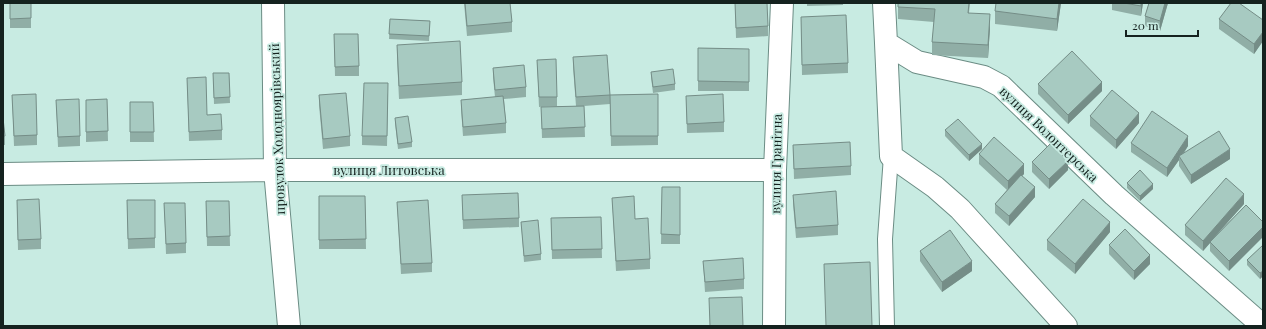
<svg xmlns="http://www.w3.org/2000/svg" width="1266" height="329" font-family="'Playfair Display',serif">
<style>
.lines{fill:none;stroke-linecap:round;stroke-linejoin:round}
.service-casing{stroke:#6b8c84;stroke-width:16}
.minor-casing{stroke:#6b8c84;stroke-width:24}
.service{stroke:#fff;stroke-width:14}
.minor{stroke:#fff;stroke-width:22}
.wall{fill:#90aea6}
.shaded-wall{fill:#758d87}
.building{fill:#a7cac1;stroke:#758d87}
.labels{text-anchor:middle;stroke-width:3.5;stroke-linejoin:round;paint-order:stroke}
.street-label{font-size:13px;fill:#15221f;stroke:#c8ebe2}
</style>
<rect width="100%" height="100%" fill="#c8ebe2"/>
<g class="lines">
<!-- service casing -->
<g class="service-casing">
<path id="service" d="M887,326L885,239L891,156"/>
</g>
<!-- minor casing -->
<g class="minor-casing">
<path id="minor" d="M273,3L275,170L289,326
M884,3L886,43
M3,174L275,170H775
M774,326L775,170L782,3
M1066,326L960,209L935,187L891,156L886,43L917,62L984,77L1001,86L1114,195L1263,326"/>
</g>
<!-- service -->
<use href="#service" class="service"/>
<!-- minor -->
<use href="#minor" class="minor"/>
</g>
<!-- wall -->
<path class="wall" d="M10,3H31V28H10Z
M464,3H510L512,22V32L467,36Z
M735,3L768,26V36L736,38Z
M807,3H843V5L807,6Z
M898,3H970L969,13L990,27L988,58L932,55V42L934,22L898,19Z
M1061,3L1057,31L995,24V11Z
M1112,3H1143L1141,16L1112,10Z
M1149,3H1168L1160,31L1145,26V16Z
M801,17L848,63V73L802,75Z
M390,19L430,21L429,41L389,39Z
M1219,19L1263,20V41L1254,54L1219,29Z
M334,34L359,66V76H335Z
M397,45L462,82V95L399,99L397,58Z
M698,48L749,49V91H698Z
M573,57L610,95L658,94V145L611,146L610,104L584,106L585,137L542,138L541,107L576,106L573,67Z
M537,60L557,97V106L539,107Z
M493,68L526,87V97L504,99L506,123V133L463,136L461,109V100L495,97L493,77Z
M651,72L675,84V90L653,93L651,77Z
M213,73H229L230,103L214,104Z
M187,78L207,115L222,130V140L189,141Z
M1038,84L1102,91L1068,124L1038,94Z
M388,93L387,146L362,145V136Z
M12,95L37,135V145L14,146Z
M319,95L350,136V146L323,149L319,105Z
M686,96L724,122V132L687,133Z
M107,99L108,141L86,142V100Z
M56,100L80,136V146L58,147Z
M130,102H153L154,142H130Z
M1090,116L1139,123L1116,149L1090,126Z
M3,118L5,136V145H3Z
M395,118L412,142V147L398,149L395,123Z
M945,130L982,149L969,161L945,136Z
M1131,143L1188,146L1184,153L1230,159L1191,184L1179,166V160L1167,177L1131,152Z
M793,145L851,166V175L794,179Z
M979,154L1024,174L1022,176L1035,197L1009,226L995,213V204L1007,190L979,164Z
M1032,162L1068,170L1049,189L1032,172Z
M1127,183L1153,189L1140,201L1127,188Z
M662,187H680V244H661Z
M462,195L519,218V227L463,229Z
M793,195L838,225V235L796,238L793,204Z
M319,196H365L366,249H319Z
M612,198L635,219L650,259V269L616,271Z
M17,200L41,239V249L18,250Z
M127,200H155V248L128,249Z
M206,201H229L230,246H207Z
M397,202L432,263V272L401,274Z
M164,203L186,243V253L166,254Z
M1244,204L1218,233L1246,205L1229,271L1210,251V243L1203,251L1185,235V225Z
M601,217L602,258L552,259L551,218Z
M521,222L541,254V260L524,262Z
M1110,232L1075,274L1047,250V240Z
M1109,245L1150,264L1134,280L1109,254Z
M1263,245V276L1260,279L1247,265V260Z
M920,251L972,271L942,292L920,261Z
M703,261L744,279V289L705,292Z"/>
<!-- shaded-wall -->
<path class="shaded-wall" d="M1059,3H1061L1057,31V19Z
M1141,3H1143L1141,16Z
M1165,3H1168L1160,31V21Z
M990,14V27L988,58V45Z
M1263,32V41L1254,54V44Z
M1102,82V91L1068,124V115Z
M1139,113V123L1116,149V140Z
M1188,136V146L1180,158L1179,156V160L1167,177V168Z
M982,144V149L969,161V155Z
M1230,149V159L1191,184V175Z
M1068,161V170L1049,189V179Z
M1024,164V174L1008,190V181Z
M1153,184V189L1140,201V196Z
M1035,187V197L1009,226V216Z
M1244,194V204L1210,242V243L1203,251V241Z
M1110,222V232L1075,274V264Z
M1263,227V237L1229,271V261Z
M1150,255V264L1134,280V271Z
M972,261V271L942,292V282Z
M1263,271V276L1260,279V273Z"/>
<!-- building -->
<path class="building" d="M10,3H31V18L10,19Z
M465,3H510L512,22L467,26Z
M735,3H767L768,26L736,28Z
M898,3H969L968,13L990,14L988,45L932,42L935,9L898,7Z
M996,3H1059L1057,19L995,11Z
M1124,3H1141V6Z
M1149,3H1165L1160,21L1145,16Z
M1231,3H1239L1263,20V32L1254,44L1219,19Z
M846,15L848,63L802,65L801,17Z
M390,19L430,21L429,36L389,34Z
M334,34H358L359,66L335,67Z
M460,41L462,82L399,86L397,45Z
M698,48L749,49V82L698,81Z
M1072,51L1102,82L1068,115L1038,84Z
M607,55L610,95L658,94V136H611L610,95L576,97L573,57Z
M556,59L557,97H539L537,60Z
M524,65L526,87L495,90L493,68Z
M673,69L675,84L653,87L651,72Z
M213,73H229L230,97L214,98Z
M206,77L207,115L221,114L222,130L189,132L187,78Z
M364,83H388L387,136H362Z
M1112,90L1139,113L1116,140L1090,116Z
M346,93L350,136L323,139L319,95Z
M36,94L37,135L14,136L12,95Z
M723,94L724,122L687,124L686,96Z
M503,96L506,123L463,127L461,100Z
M79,99L80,136L58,137L56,100Z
M107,99L108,131L86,132V100Z
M130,102H153L154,132H130Z
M584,106L585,127L542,129L541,107Z
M1152,111L1188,136L1167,168L1131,143Z
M408,116L412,142L398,144L395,118Z
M3,118L5,136H3Z
M958,119L982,144L969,155L945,130Z
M1219,131L1230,149L1191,175L1179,156Z
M994,137L1024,164L1008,181L979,154Z
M850,142L851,166L794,169L793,145Z
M1051,143L1068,161L1049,179L1032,162Z
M1140,170L1153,184L1140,196L1127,183Z
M1021,175L1035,187L1009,216L995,204Z
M1226,178L1244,194L1203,241L1185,225Z
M662,187H680V235L661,234Z
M836,191L838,225L796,228L793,195Z
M518,193L519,218L463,220L462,195Z
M319,196H365L366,239L319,240Z
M634,196L635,219L648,218L650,259L616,261L612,198Z
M39,199L41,239L18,240L17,200Z
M1083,199L1110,222L1075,264L1047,240Z
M127,200H155V238L128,239Z
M428,200L432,263L401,264L397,202Z
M206,201H229L230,236L207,237Z
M164,203H185L186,243L166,244Z
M1246,205L1263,222V227L1229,261L1210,242Z
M601,217L602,249L552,250L551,218Z
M538,220L541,254L524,256L521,222Z
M1125,229L1150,255L1134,271L1109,245Z
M950,230L972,261L942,282L920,251Z
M1263,245V271L1260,273L1247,260Z
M743,258L744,279L705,282L703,261Z
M870,262L872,326H826L824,264Z
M742,297L743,326H710L709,298Z"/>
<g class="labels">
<!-- street labels -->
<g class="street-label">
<text transform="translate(277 129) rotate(-92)" y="5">провулок Холодноярівський</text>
<text transform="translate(1049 134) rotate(44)" y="5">вулиця Волонтерська</text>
<text transform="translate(776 164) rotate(-89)" y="5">вулиця Гранітна</text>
<text x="389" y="175">вулиця Литовська</text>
</g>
</g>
<!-- border -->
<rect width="1266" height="329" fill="none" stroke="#15221f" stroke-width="8"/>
<!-- scale -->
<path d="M1126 30v6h72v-6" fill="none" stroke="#15221f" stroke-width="2"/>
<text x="1132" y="30" font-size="12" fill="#15221f" stroke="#c8ebe2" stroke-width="3" paint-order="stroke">20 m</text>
</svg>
